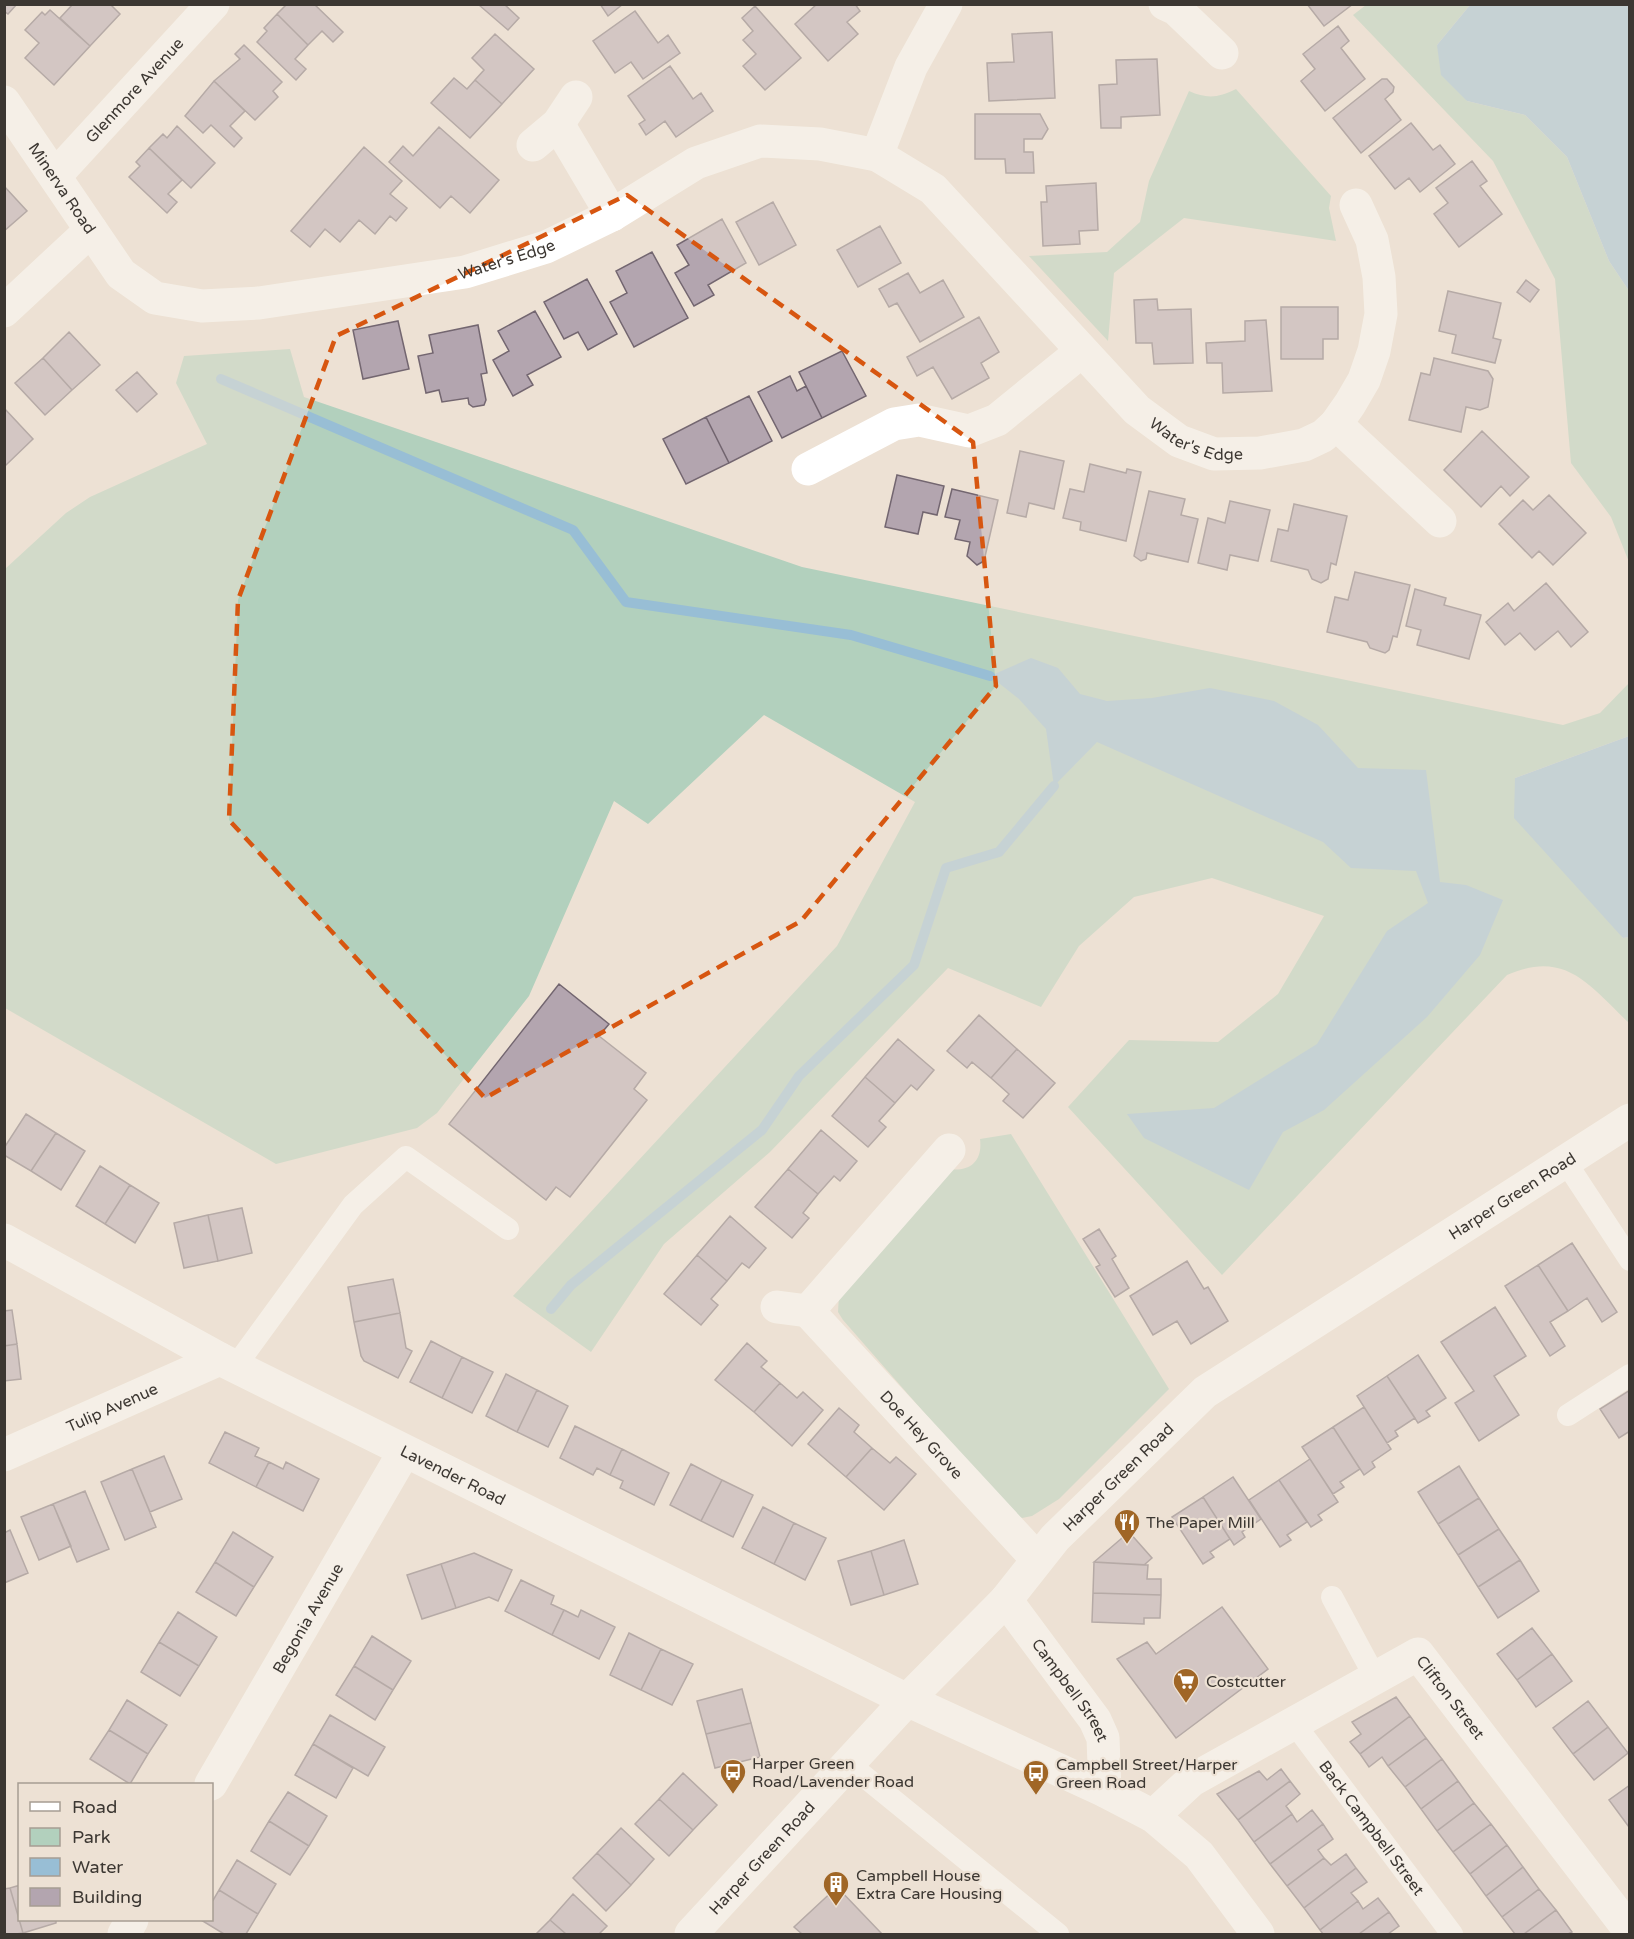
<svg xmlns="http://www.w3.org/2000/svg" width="1634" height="1939" font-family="'Varela Round',sans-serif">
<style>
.green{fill:#b2d0bd}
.water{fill:#98bed5}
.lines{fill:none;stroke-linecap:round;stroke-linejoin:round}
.stream{stroke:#98bed5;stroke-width:10}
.building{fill:#b3a5af;stroke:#736670;stroke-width:1.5}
.service{stroke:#fff;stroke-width:22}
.minor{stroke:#fff;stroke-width:33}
.tertiary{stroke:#fff;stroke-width:33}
.marked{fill:none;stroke:#d75610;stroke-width:4.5;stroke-dasharray:12 8;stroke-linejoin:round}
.labels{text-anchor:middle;stroke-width:4.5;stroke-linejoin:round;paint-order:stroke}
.street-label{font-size:16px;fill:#3c3732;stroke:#ede1d4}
.poi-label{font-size:16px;fill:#3c3732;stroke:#ede1d4;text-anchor:start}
</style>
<rect width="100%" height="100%" fill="#ede1d4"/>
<!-- green -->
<path class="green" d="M1366,5H1470L1437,45L1467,101L1525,115L1567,157L1609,261L1629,291V562L1611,517L1571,463L1555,279L1493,161L1353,15Z
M1236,89L1331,196L1329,208L1336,241L1184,218L1114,273L1108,341L1029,256L1107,252L1140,222L1149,181L1189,91C1207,99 1218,98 1236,89Z
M290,349L304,397L802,567L1563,725L1600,713L1629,683V736L1515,778L1623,938L1629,937V1023C1590,986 1566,949 1507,975L1222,1275L1068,1107L1129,1040L1218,1042L1278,994L1324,916L1212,878L1134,897L1079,946L1041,1007L948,968L770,1152L664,1244L591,1352L513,1296L837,946L915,802L764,715L648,824L614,801L529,996L437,1113L417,1128L276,1164L5,1008V569L66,513L90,497L207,444L176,383L184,356Z
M1011,1134L1169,1389L1059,1499L1032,1516L1022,1518L1012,1513L843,1320L838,1312L839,1295L948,1169C969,1172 983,1162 980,1139Z"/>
<!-- water -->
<path class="water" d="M1470,5H1629V291L1609,261L1567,157L1525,115L1467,101L1441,75L1437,45Z
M1031,658L1058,668L1080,694L1107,701L1152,698L1210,688L1274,701L1318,725L1358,768L1426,770L1440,882L1466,885L1503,900L1480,955L1427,1017L1324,1110L1283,1132L1249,1190L1144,1138L1127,1114L1214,1108L1317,1044L1387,931L1428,903L1416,871L1351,868L1323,842L1097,742L1054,786L1046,729L1019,699L990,676Z
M1629,736L1630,937L1623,938L1514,818L1515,778Z"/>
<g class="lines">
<!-- stream -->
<path class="stream" d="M221,379L573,530L626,602L851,635L990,676
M551,1309L571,1285L762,1130L799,1076L914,965L946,868L999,852L1054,786"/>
</g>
<!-- building -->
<path class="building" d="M4,4H17L8,14L4,11Z
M73,4H110L120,14L90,46L60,18Z
M287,4H314L343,32L333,42L322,31L308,45L277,14Z
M504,4L519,18L508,30L479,5Z
M600,4H623L608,16Z
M817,4H855L860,11L847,22L858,34L828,61L795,24Z
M1307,4H1353L1324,26Z
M755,6L801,58L765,90L743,66L756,54L743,40L753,31L742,18Z
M50,10L90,46L54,85L25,58L39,43L25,30L42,12L45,15Z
M635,11L658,43L668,35L680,53L643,79L631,62L615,73L593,41Z
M277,14L308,45L295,59L306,69L296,80L257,42L267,31L264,28Z
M1338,26L1349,41L1341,48L1365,79L1325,111L1301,81L1315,69L1303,54Z
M1052,32L1055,98L989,101L987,63L1014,62L1012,34Z
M495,34L534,69L502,104L475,80L484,70L472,58Z
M244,45L282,82L273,91L278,97L255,120L214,81L240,59L235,54Z
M1157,59L1160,115L1121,117V128H1101L1099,85L1117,84L1116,60Z
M670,66L693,99L701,93L713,111L676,137L665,121L646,135L639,124L645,120L628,96Z
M454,78L467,89L475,80L502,104L470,138L431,103Z
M1382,79H1387L1394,87L1393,92L1385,99L1401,120L1361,153L1333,118Z
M214,81L245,111L230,126L242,138L234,147L211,125L203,133L185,116Z
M975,114H1040L1048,129L1042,139H1024V152H1033L1034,173H1006L1005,159H975Z
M1411,123L1433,150L1440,145L1455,164L1420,192L1409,178L1395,189L1369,156Z
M177,126L215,163L191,188L149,148L163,134L167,138Z
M439,127L499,180L470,213L451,196L440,208L389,162L403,146L413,156Z
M364,147L402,181L390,194L407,208L396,221L390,216L375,234L359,220L340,242L325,229L310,247L291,231Z
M149,148L182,180L168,194L177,202L167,213L129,177L140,166L136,162Z
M1472,161L1487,181L1480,186L1502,214L1459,247L1434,214L1448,203L1436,188Z
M1096,183L1098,230L1079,231L1080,244L1043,246L1041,202H1047L1046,186Z
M4,186L27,211L4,231Z
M773,202L796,245L759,265L736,222Z
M722,219L746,263L708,285L714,295L694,306L675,273L689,265L677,245Z
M880,226L901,263L858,287L837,250Z
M652,252L688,318L634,347L610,302L627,293L616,271Z
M908,273L920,293L943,280L964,317L920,342L897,303L889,307L879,289Z
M587,279L617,334L588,350L578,332L564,339L544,302Z
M1526,280L1539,290L1530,302L1517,292Z
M1448,291L1501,303L1493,338L1501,340L1495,363L1452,353L1456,335L1439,331Z
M1157,299L1158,310L1191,309L1193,363L1154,364L1152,343H1136L1134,300Z
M1281,307H1338V339H1323V359H1281Z
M535,311L561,357L527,375L533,385L513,396L493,360L509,351L498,331Z
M979,317L999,352L981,363L989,378L952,399L933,367L917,376L907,357Z
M1266,320L1272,391L1223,393L1222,363H1207L1206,343L1245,341V321Z
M398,321L409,369L363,379L353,330Z
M478,325L487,373L481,374L486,400L484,405L473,407L469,404L468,398L442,402L439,390L426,393L418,356L433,353L429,335Z
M69,332L100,365L72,390L43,358Z
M842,351L866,396L822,418L799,372Z
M43,358L72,390L45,415L15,383Z
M1434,358L1488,371L1493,379L1488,407L1480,410L1466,407L1461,432L1409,420L1421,373L1430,375Z
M137,372L157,394L137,412L116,390Z
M790,376L797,391L806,386L822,418L782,438L758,392Z
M749,396L772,441L729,463L706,417Z
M4,408L33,439L6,465L4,463Z
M706,417L729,463L686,484L663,439Z
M1482,431L1529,477L1510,496L1501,486L1481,507L1444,470Z
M1020,451L1064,461L1054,509L1029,503L1026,517L1007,513Z
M1090,464L1126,473L1127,469L1141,472L1126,541L1080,530L1081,522L1063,518L1070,489L1084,492Z
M897,475L944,486L937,515L923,512L918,534L885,527Z
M952,489L998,500L984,561L977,565L967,556L970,542L955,539L960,520L945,517Z
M1149,491L1185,499L1181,515L1198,519L1188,562L1147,553L1146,559L1141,561L1134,556Z
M1549,495L1586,533L1553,565L1539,551L1532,558L1499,524L1523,500L1533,510Z
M1230,501L1270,510L1258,561L1230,555L1227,570L1198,563L1208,518L1225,523Z
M1294,504L1347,516L1336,565L1331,563L1328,579L1321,583L1312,579L1308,570L1271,561L1278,529L1288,531Z
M1355,572L1410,585L1397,637L1393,636L1389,650L1385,653L1370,648L1367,642L1327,632L1335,597L1348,600Z
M1546,583L1588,632L1571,647L1558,631L1535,650L1520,633L1505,645L1486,622L1508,603L1514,611Z
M1415,589L1446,598L1444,605L1481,615L1469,659L1417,645L1421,630L1406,626Z
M559,984L609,1024L599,1036L646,1073L634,1089L647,1100L570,1197L556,1187L546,1200L449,1124Z
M979,1015L1017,1049L991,1078L972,1062L967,1068L947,1051Z
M898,1039L934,1070L917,1090L911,1085L895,1103L865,1077Z
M1017,1049L1055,1083L1023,1118L1003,1101L1009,1094L991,1078Z
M865,1077L895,1103L879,1121L886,1127L868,1147L832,1116Z
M26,1114L56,1133L31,1171L4,1155V1148Z
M821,1130L857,1161L840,1181L834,1176L818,1194L788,1169Z
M56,1133L85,1151L61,1190L31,1171Z
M100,1166L130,1185L105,1224L76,1206Z
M788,1169L818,1194L803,1213L809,1218L792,1238L755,1207Z
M130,1185L159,1203L135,1243L105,1224Z
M242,1208L252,1253L218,1261L208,1215Z
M208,1215L218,1261L184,1268L174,1223Z
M730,1216L766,1248L749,1268L742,1263L727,1281L697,1255Z
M1099,1229L1116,1256L1112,1259L1129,1288L1115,1297L1096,1267L1100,1265L1083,1239Z
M1572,1243L1617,1312L1602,1322L1587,1298L1568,1311L1538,1265Z
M697,1255L727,1281L711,1299L718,1305L701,1325L664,1294Z
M1187,1261L1204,1289L1208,1287L1228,1321L1191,1344L1177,1321L1153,1335L1130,1296Z
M1538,1265L1568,1311L1550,1322L1565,1346L1550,1356L1505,1286Z
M393,1279L400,1313L354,1322L348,1287Z
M1495,1307L1526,1356L1494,1376L1519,1415L1479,1441L1455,1403L1474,1391L1441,1342Z
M12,1310L17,1344L4,1346V1311Z
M400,1313L406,1348L412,1351L398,1378L364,1361L361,1356L354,1322Z
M431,1341L462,1357L442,1398L410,1382Z
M747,1343L767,1361L761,1367L780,1383L754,1412L715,1380Z
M17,1344L21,1379L4,1381V1346Z
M1418,1355L1446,1398L1426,1411L1430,1416L1418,1423L1387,1376Z
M462,1357L493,1372L472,1413L442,1398Z
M506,1374L537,1390L517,1432L486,1416Z
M1387,1376L1415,1418L1395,1431L1398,1436L1387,1443L1357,1396Z
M780,1383L797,1398L803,1392L823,1410L792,1446L754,1412Z
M537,1390L568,1406L548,1447L517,1432Z
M1630,1390V1431L1619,1438L1600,1409Z
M1364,1407L1391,1449L1372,1462L1375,1467L1364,1475L1333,1427Z
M839,1408L859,1425L854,1432L872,1448L846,1477L808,1444Z
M575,1426L622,1449L610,1475L597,1468L593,1475L560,1458Z
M1333,1427L1360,1469L1340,1482L1344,1487L1333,1494L1302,1447Z
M225,1432L259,1448L255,1456L269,1462L256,1487L209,1463Z
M872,1448L890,1463L896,1457L916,1474L884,1510L846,1477Z
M622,1449L669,1473L654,1505L620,1488L623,1481L610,1475Z
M164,1456L182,1499L150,1512L132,1469Z
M1310,1459L1338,1502L1318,1515L1322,1520L1311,1527L1279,1480Z
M269,1462L283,1469L286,1462L319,1479L303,1511L256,1487Z
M691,1464L722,1480L701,1521L670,1505Z
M1459,1466L1479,1498L1438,1524L1418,1492Z
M132,1469L156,1527L125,1540L101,1482Z
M1233,1477L1261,1519L1242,1532L1245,1537L1234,1545L1203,1497Z
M722,1480L753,1495L733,1537L701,1521Z
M1279,1480L1307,1522L1287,1535L1291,1540L1280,1547L1249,1500Z
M85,1491L109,1549L77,1562L53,1504Z
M1203,1497L1230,1539L1210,1552L1214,1557L1203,1564L1172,1517Z
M1479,1498L1499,1529L1458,1555L1438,1524Z
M53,1504L71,1546L39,1560L21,1517Z
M763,1507L794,1523L774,1564L742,1548Z
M794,1523L826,1538L805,1580L774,1564Z
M1499,1529L1520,1560L1478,1587L1458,1555Z
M10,1530L28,1573L4,1583V1533Z
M233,1532L273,1557L254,1587L215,1562Z
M1129,1532L1152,1558L1144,1565L1094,1562Z
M904,1540L918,1584L884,1595L871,1551Z
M871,1551L884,1595L851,1605L838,1561Z
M474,1553L512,1570L498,1601L489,1597L456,1608L441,1564Z
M1520,1560L1539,1591L1498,1618L1478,1587Z
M215,1562L254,1587L236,1616L196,1592Z
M1094,1562L1148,1565L1147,1579H1161V1595L1093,1593Z
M441,1564L456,1608L422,1619L407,1575Z
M521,1580L554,1596L551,1604L564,1610L552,1635L505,1611Z
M1093,1593L1161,1595L1160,1618H1144V1624L1092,1622Z
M1222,1607L1268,1669L1176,1738L1117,1659L1147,1642L1156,1654Z
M564,1610L578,1617L581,1610L615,1627L599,1659L552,1635Z
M178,1612L217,1637L199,1666L159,1642Z
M1532,1628L1552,1654L1517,1680L1497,1654Z
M629,1633L661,1649L641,1690L610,1675Z
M372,1636L411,1661L393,1690L354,1666Z
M159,1642L199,1666L180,1696L141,1672Z
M661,1649L693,1664L672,1705L641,1690Z
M1552,1654L1572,1681L1536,1707L1517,1680Z
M354,1666L393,1690L375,1720L336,1695Z
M742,1689L751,1723L706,1734L697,1701Z
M1396,1697L1410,1716L1360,1754L1350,1742L1361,1734L1352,1722Z
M127,1700L167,1725L148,1754L109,1730Z
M1588,1701L1608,1727L1573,1754L1553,1728Z
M330,1715L385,1747L368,1776L313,1744Z
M1410,1716L1426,1738L1388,1766L1382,1757L1369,1767L1360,1754Z
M751,1723L760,1757L715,1768L706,1734Z
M1608,1727L1628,1753L1594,1780L1573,1754Z
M109,1730L148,1754L130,1784L90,1759Z
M1426,1738L1442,1759L1405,1787L1388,1766Z
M313,1744L353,1768L336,1798L295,1775Z
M1442,1759L1458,1781L1421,1809L1405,1787Z
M1281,1769L1290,1781L1238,1820L1217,1794L1259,1771L1267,1780Z
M683,1773L717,1805L693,1830L659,1799Z
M1290,1781L1300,1794L1286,1806L1292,1814L1254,1842L1238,1820Z
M1458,1781L1474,1803L1437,1831L1421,1809Z
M1630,1785V1826L1629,1827L1609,1800Z
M288,1792L327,1816L309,1846L269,1821Z
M659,1799L693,1830L669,1856L635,1824Z
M1474,1803L1491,1824L1453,1852L1437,1831Z
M1312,1810L1323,1824L1270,1864L1254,1842L1292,1814L1297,1822Z
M269,1821L309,1846L290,1875L251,1851Z
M1323,1824L1333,1839L1318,1850L1324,1858L1287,1886L1270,1864Z
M1491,1824L1507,1845L1470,1874L1453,1852Z
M621,1828L654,1859L631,1885L597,1853Z
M1507,1845L1523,1867L1486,1896L1470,1874Z
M597,1853L631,1885L606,1911L573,1878Z
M1346,1854L1356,1868L1304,1908L1287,1886L1324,1858L1331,1865Z
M237,1860L276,1884L258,1914L219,1890Z
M1523,1867L1539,1889L1502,1917L1486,1896Z
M1356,1868L1367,1882L1351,1893L1358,1901L1320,1930L1304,1908Z
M20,1885V1920H56V1923L23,1933L10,1888Z
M837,1887L882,1934H802L794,1927Z
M10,1888L23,1933L16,1934H4V1889Z
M1539,1889L1556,1910L1524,1934H1515L1502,1917Z
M219,1890L258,1914L246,1934H224L201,1920H212V1902Z
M573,1894L607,1926L599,1934H566L550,1920Z
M1378,1898L1389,1912L1359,1934H1323L1320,1930L1358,1901L1363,1909Z
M1556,1910L1572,1932L1568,1934H1524Z
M1389,1912L1399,1926L1388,1934H1359Z
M550,1920L566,1934H536Z"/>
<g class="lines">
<!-- service -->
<g class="service">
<path d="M1565,1161L1630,1260"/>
<path d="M235,1367L353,1205L406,1157L508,1229"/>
<path d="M1568,1415L1630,1375"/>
<path d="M1332,1597L1375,1677"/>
<path id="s1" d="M1293,1722L1452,1934"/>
<path d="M849,1764L1058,1934"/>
</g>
<!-- minor -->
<g class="minor">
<path d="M1165,4L1176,9L1222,53"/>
<path id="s2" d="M4,102L121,274L155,298L202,306L259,303L465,272L546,247L612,215L696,163L760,141L820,144L877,155L933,189L1137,410L1179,441L1214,454L1260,453L1304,445L1323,436L1336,424L1350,404L1364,380L1374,351L1381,314L1379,277L1372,240L1356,205"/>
<path d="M558,124L612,215"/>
<path d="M533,145L558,124L576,97"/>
<path d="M877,155L911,67L946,4"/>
<path id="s3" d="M55,176L213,4"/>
<path d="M4,311L91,230"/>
<path d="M1336,424L1440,521"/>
<path d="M808,469L894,424L919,420L969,431L997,420L1082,351"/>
<path id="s4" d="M949,1150L808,1311L1037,1559"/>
<path d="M777,1307L808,1311"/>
<path id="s5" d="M4,1455L220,1359"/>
<path id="s6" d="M1006,1600L1095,1720L1103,1738L1105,1791"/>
<path id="s7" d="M211,1784L404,1452"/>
<path id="s8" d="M1153,1816L1192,1780L1418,1654L1630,1931"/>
<path d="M124,1934L132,1920"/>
<path id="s9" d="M691,1934L907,1700L1006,1600L1055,1538L1205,1392L1630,1120"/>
</g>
<!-- tertiary -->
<path class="tertiary" id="s10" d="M4,1240L220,1359L907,1700L1105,1791L1153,1816L1199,1855L1258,1934"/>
</g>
<!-- marked area -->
<path d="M0 0H1634V1939H0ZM627,195L973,442L996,686L801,921L485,1098L229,820L238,600L336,336Z" fill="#ede1d4" fill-opacity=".55" fill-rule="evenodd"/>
<path class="marked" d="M627,195L973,442L996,686L801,921L485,1098L229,820L238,600L336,336Z"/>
<!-- icons -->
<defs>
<g id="restaurant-pin" transform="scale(1.35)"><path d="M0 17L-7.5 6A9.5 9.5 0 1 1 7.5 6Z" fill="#a06626" stroke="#ede1d4"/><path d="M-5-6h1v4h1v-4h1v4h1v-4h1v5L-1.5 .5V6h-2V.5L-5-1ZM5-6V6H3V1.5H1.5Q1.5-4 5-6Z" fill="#fff"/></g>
<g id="supermarket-pin" transform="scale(1.35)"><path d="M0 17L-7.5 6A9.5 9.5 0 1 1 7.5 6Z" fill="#a06626" stroke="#ede1d4"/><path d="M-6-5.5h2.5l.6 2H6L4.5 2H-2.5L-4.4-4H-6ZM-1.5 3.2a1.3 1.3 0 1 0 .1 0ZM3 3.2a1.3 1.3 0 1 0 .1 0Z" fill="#fff"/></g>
<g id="bus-pin" transform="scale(1.35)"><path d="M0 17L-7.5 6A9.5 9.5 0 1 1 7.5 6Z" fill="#a06626" stroke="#ede1d4"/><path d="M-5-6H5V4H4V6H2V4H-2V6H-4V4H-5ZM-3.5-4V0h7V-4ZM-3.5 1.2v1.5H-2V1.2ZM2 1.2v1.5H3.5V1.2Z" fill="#fff"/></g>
<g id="building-pin" transform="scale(1.35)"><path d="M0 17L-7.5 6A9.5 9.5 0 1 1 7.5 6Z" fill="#a06626" stroke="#ede1d4"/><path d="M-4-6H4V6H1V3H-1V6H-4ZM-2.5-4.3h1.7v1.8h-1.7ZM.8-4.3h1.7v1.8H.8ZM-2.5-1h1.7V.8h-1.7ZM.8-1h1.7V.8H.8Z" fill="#fff"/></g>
</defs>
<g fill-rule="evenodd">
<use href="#restaurant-pin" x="1127" y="1522"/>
<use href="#supermarket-pin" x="1186" y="1681"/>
<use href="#bus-pin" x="733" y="1772"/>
<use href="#bus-pin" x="1036" y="1773"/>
<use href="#building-pin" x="836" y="1884"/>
</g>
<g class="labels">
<!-- street labels -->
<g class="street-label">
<text dy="6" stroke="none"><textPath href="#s3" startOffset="117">Glenmore Avenue</textPath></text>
<text dy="6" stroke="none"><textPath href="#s2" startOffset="104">Minerva Road</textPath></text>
<text dy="6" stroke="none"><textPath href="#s2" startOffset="606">Water's Edge</textPath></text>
<text dy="6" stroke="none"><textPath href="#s2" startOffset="1440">Water's Edge</textPath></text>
<text dy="6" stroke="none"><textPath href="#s9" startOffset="1112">Harper Green Road</textPath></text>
<text dy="6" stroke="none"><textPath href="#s5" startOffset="118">Tulip Avenue</textPath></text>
<text dy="6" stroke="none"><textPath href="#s4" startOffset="382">Doe Hey Grove</textPath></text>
<text dy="6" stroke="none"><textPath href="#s10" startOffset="507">Lavender Road</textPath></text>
<text dy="6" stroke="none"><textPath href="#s9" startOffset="626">Harper Green Road</textPath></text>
<text dy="6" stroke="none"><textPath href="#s7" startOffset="192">Begonia Avenue</textPath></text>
<text dy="6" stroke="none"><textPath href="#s6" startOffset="111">Campbell Street</textPath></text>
<text dy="6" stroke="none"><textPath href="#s8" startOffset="366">Clifton Street</textPath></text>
<text dy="6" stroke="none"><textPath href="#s1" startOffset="132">Back Campbell Street</textPath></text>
<text dy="6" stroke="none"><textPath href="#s9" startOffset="104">Harper Green Road</textPath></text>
</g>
<!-- poi labels -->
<g class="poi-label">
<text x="1146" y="1528">The Paper Mill</text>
<text x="1206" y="1687">Costcutter</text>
<text x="752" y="1769">Harper Green<tspan x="752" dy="18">Road/Lavender Road</tspan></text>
<text x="1056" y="1770">Campbell Street/Harper<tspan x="1056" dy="18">Green Road</tspan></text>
<text x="856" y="1881">Campbell House<tspan x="856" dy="18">Extra Care Housing</tspan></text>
</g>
</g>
<!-- border -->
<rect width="1634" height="1939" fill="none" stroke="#3c3732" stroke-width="12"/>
<!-- legend -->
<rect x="18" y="1783" width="195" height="138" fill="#ede1d4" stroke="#a69d93" stroke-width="1.5"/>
<rect x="30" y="1802" width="30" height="9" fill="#ffffff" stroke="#a69d93" stroke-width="1.5"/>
<text x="72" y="1813" font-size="18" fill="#3c3732">Road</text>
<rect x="30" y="1828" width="30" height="18" fill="#b2d0bd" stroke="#a69d93" stroke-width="1.5"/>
<text x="72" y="1843" font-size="18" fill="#3c3732">Park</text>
<rect x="30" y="1858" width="30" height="18" fill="#98bed5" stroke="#a69d93" stroke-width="1.5"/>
<text x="72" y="1873" font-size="18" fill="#3c3732">Water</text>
<rect x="30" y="1888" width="30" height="18" fill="#b3a5af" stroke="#a69d93" stroke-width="1.5"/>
<text x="72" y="1903" font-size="18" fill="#3c3732">Building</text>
</svg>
